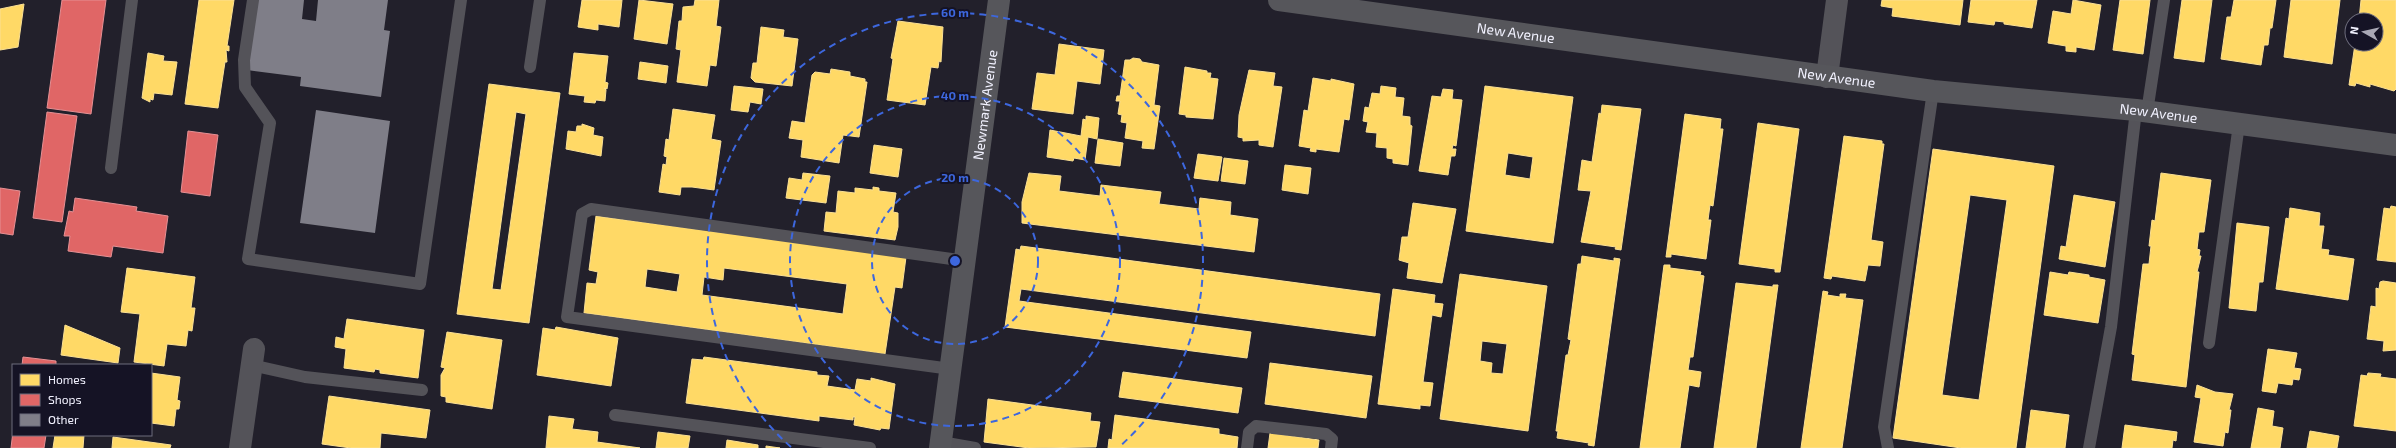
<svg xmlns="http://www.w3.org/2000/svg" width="2396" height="448" font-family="'Exo 2',sans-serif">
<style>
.homes{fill:#ffd966;stroke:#fbe094;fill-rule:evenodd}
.shops{fill:#e06666;stroke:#e59094}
.building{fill:#7f7e88}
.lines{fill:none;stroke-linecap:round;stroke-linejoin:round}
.lane{stroke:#545359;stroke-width:12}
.street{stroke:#545359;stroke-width:22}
.secondary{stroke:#56565b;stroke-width:22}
.ring{fill:none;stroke:#3d67de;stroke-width:2;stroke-dasharray:7 5}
.labels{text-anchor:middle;stroke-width:4;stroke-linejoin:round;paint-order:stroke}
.street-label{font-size:14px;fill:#f2f2ff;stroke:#151325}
.centre{fill:#3d67de;stroke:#151325;stroke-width:2}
.ring-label{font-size:12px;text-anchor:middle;font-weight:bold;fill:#3d67de;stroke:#151325;stroke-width:4;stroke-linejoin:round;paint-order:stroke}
</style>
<rect width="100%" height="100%" fill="#22202b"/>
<!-- homes -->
<path class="homes" d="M199,0H234L227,46H229V51L226,50L227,62H225L218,108L185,104Z
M582,0H622L619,27L598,24V30L578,27Z
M639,0L673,4L667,44L634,39Z
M695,0H719L716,26L721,27L716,66L710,65L707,86L677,82L681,50L676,49L679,21H682L683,7L694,6Z
M1882,0H1963L1960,25L1892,16L1893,8L1881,6Z
M1971,0H2037L2032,28L2004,24V22L1995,21L1994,25L1968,22Z
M2073,0L2101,5L2094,50L2076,47V52L2066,51V46L2048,43L2053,11L2071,14Z
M2120,0H2150L2143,54L2113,50Z
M2182,0H2212L2204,62L2174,58Z
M2234,0H2276L2272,28H2270L2268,45H2264L2261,65L2221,59L2227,17H2231Z
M2291,0H2340L2332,64L2284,57Z
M2361,0H2396V89L2394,91L2370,84V87L2356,83L2355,86L2349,85L2355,44H2376V20H2359Z
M24,4L18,47L0,50V9Z
M898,21L943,27L941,62L939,61L938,68L931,67L925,105L887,100L893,59L891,58Z
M761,27L784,30L783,37L798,39L792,86L755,82L751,78L753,63H757Z
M1059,44L1104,50L1100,84L1077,81L1073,114L1032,109L1037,73L1055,75Z
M148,53L164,56L163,61L177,62L172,95L154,93L153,100L150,99V102L142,98Z
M574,53L608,56L605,82L608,83L607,89L604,88L606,90L605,101L596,100L595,103L584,102L585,96L569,94Z
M1133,58L1140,59L1142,62L1159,65L1154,105L1160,106L1154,149L1142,148L1143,141L1125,138L1127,123L1121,122L1122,115L1118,114L1120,101H1116L1117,96H1120L1125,60H1130Z
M640,62L668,66L666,83L638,79Z
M1185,67L1207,71V73H1211L1210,78L1218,79L1213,119L1186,117V115L1179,114Z
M831,69L850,72V76L865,79V82H867L859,137L843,135L839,163L801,157L803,140L789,138L792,121L805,123L812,75L815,72L830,74Z
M1249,70L1275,73L1273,86L1282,87L1273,147L1259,145V140L1243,141V138L1238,137L1239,115Z
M1313,78L1331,81V79L1354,84L1349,120L1344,119L1339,152L1316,149V152L1310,151L1311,148L1299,146L1304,110L1308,111Z
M489,84L560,93L529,323L457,314ZM516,112L526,114L501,290L492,289Z
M734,86L763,89L761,104L750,102L748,112L731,110Z
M1381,86L1396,88L1395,97L1404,98L1402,116L1410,117V125L1412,126L1408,165L1393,163V159L1387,158V148L1376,147L1377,133L1366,132L1368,122L1363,121L1365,107L1369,108L1372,93L1380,94Z
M1485,86L1573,97L1553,243L1466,231ZM1508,153L1533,157L1530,179L1505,175Z
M1443,89L1453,90L1452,99L1462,100L1456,146L1453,145L1452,149H1456L1455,156H1451L1448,175L1419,171L1432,96L1441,97Z
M1602,105L1641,109L1621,250L1615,249L1616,247L1581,242L1591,191L1578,190L1582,160L1592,162L1599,113L1601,114Z
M673,109L715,115L711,139L721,141L714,190L692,187H681L680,195L659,192L663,164L666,165L667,157L664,156L666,139L669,140Z
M1685,114L1721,119L1720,129H1723L1713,206L1710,205L1708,220H1711L1706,259L1671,254V257H1666Z
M1086,116L1099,118L1097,139L1088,137L1085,160L1074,158L1073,161L1047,157L1050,130L1081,136L1083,119L1086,120Z
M1758,123L1799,129L1780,272H1775V269L1739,264Z
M582,124L594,128L593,135L603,137L601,156L566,149L568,131L576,132L577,126H582Z
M1844,136L1882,141V144H1884L1871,240L1883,242L1880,266L1868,265L1865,281L1832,276L1831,279L1824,278Z
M1098,139L1123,143L1120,166L1095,163Z
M874,145L902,149L898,177L870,173Z
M1933,149L2054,166L2016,448H1961L1893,438ZM1970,195L2007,200L1979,400L1942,395Z
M1198,154L1222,157L1218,181L1194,178Z
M1224,158L1248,161L1245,184L1221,181Z
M1285,165L1311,168L1308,194L1282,190Z
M803,173L830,176L826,203L786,198L789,178L802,180Z
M1029,173L1061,176L1059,191L1100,196L1101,185L1161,192L1159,204L1199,209L1200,198L1231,202L1230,215L1258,219L1254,252L1022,223V202Z
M2161,173L2211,180L2204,232H2199L2197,249L2200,250L2199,256H2201L2197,272H2199L2186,387L2132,380L2135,355L2132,354L2143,264H2149L2151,246H2149L2152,220L2155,221Z
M873,187L879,188V191L896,193L893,212L898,213V227L895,240L824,231L826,212L836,213L838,191L855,193V188L873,190Z
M2074,195L2115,202L2105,267L2059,259L2061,246L2066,247Z
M1413,203L1456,209L1442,283L1407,278L1409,263L1399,260L1402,237H1408Z
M2391,206L2396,207V262L2377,260L2384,208L2390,209Z
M2290,208L2320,213L2319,226H2324L2321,249L2329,250L2328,255L2354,259L2348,300L2276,289L2286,218L2289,219Z
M596,216L906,257L902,288L895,287L885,354L584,313L587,283L596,284L598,272L589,270ZM724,268L847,284L843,314L702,295L704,277L723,280ZM647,269L680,274L677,292L645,287Z
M2237,223L2269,227L2263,282H2259L2256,311L2229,308Z
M1021,246L1380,294L1375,336L1021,289L1019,301L1251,332L1247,358L1005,327L1016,249L1020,250Z
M1582,256L1614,261V258L1620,259L1594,446L1588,445L1589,443L1557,438L1558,431H1556L1566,355H1568L1571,340L1568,339L1578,264H1581Z
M1664,265H1670V268L1701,272L1700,275L1704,276L1693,357H1690L1688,370L1701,372L1699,387L1689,385L1680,448H1640Z
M127,268L195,277L191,308H195L192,331L188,330L186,346L167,344L164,366L134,362L140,314L121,312Z
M2050,272L2068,275L2069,272L2089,275V277L2105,280L2098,323L2044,315Z
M1460,274L1547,286L1528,431L1440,419ZM1482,341L1507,344L1503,374L1491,373L1492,363L1480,361Z
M2383,281L2396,283V350L2383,351L2384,341L2367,339L2371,306L2376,307V288L2379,289L2380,282Z
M1736,283L1773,287V285H1778L1756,448H1714Z
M1393,289L1435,295L1434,303L1443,304L1441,317L1432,315L1423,382L1433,383L1430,406L1420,405V409L1378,404Z
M1823,291L1828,292L1827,295L1840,297V294H1846L1845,298L1863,300L1842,448H1801Z
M347,319L424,330L418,378L380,373V370L375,369L374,372L344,368L346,349L335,347L336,337L344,339Z
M65,325L120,348L118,363L61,355Z
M556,327L618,338L611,386L537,375L543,328L555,330Z
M447,332L502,340L492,409L446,402V397L441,396V375L445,368L441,367Z
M2268,349L2297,353L2294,368L2301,369L2299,380L2293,379L2292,385L2278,383L2276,393L2262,391Z
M704,357L817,372V375L829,376L827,386L855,390L857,379L871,381V378L895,384L889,429L881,428L880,430L854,425L855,417H853V420L819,416V421L686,403L692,359L703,360Z
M1270,363L1372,376L1366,418L1265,404Z
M1123,372L1242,388L1238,413L1119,397Z
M151,373L180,377L177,400L180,401L179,409H176L174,426L151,423Z
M2368,373L2381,374L2380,377L2396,379V431L2354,426L2361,375L2367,376Z
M2197,385L2215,392L2233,394L2229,410H2231L2228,433L2225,432L2223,446L2194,442L2201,398L2195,397Z
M329,396L430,410L426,438L381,433L380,448H351L322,444Z
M988,399L1091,413L1090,421L1100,422L1096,447L1029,448L984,442Z
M2258,408L2274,411L2272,426L2283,428L2280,448H2251Z
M2031,410L2069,415L2065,448H2026Z
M1115,415L1219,429V434L1238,437L1237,448H1108L1109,439L1112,440Z
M549,416L574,419L572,429L598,432L597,442L640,448H546Z
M2125,425L2177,432L2176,441L2173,440L2172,448H2122Z
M2310,431L2339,436L2337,448H2307Z
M658,432L690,436L688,448H656Z
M1270,433L1319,440L1318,448H1268Z
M55,435H84L83,448H53Z
M113,437L171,445L170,448H112Z
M727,440L758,445V448H726Z
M766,446L780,448H766Z"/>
<!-- shops -->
<path class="shops" d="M62,0H106L91,114L47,108Z
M47,112L77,116L62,222L33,218Z
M188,131L218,135L210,196L181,192Z
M0,188L20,191L13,235L0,233Z
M75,198L137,207L136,211L168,216L163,253L113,246L111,257L68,251L70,236H64L69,211L73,212Z
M23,357L56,361V365H22Z
M13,431V435H46L44,448H11Z"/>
<!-- building -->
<path class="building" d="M255,0H304L302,19L316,21L318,0H388L384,30L390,31L381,97L300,86L301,77L247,70Z
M316,110L390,121L375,233L300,223Z"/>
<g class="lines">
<!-- lane -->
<path class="lane" d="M253,0L244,60L245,87L270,123L248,259L420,284L461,0
M530,67L540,0
M2147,112L2164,0
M111,168L132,0
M2209,343L2239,124
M251,365L305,377L422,390
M951,369L567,317L582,214L591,209L966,261
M615,415L870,448
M941,442L975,448
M1247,448L1249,432L1256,426L1326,434L1332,439L1331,448
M1888,448L1884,427L1933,91
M2089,448L2111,327L2136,110"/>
<!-- street -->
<path class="street" d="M1827,77L1837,0
M240,448L254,349"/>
<!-- secondary -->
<g class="secondary">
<path id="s1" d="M1279,0L1933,91L2136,110L2396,145"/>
<path id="s2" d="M940,448L999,0"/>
</g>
</g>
<!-- distance rings -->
<g class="ring">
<circle cx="955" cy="261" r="83"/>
<circle cx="955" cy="261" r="165"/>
<path d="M791 447A248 248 0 1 1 1119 447"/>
</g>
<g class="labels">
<!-- street labels -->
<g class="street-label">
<text dy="5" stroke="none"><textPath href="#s1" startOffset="239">New Avenue</textPath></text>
<text dy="5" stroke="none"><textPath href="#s1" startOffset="563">New Avenue</textPath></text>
<text dy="5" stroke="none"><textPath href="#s2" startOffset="346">Newmark Avenue</textPath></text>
<text dy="5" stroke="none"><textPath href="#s1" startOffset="887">New Avenue</textPath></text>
</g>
</g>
<circle cx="955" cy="261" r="6" class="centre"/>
<g class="ring-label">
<text x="955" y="17">60 m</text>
<text x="955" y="100">40 m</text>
<text x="955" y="182">20 m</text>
</g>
<!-- legend -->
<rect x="12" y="364" width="140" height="72" fill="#151325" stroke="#6d6c7c"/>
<rect x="20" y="374" width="20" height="12" fill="#ffd966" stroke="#6d6c7c"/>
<text x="48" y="384" font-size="12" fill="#f2f2ff">Homes</text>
<rect x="20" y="394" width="20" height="12" fill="#e06666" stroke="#6d6c7c"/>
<text x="48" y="404" font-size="12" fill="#f2f2ff">Shops</text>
<rect x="20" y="414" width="20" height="12" fill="#7f7e88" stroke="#6d6c7c"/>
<text x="48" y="424" font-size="12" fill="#f2f2ff">Other</text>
<!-- north arrow -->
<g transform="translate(2364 32) rotate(278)"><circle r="19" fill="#151325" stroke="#6d6c7c"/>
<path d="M0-3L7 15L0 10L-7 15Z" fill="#a9a8b5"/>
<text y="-6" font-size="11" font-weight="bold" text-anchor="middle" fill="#f2f2ff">N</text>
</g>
</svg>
